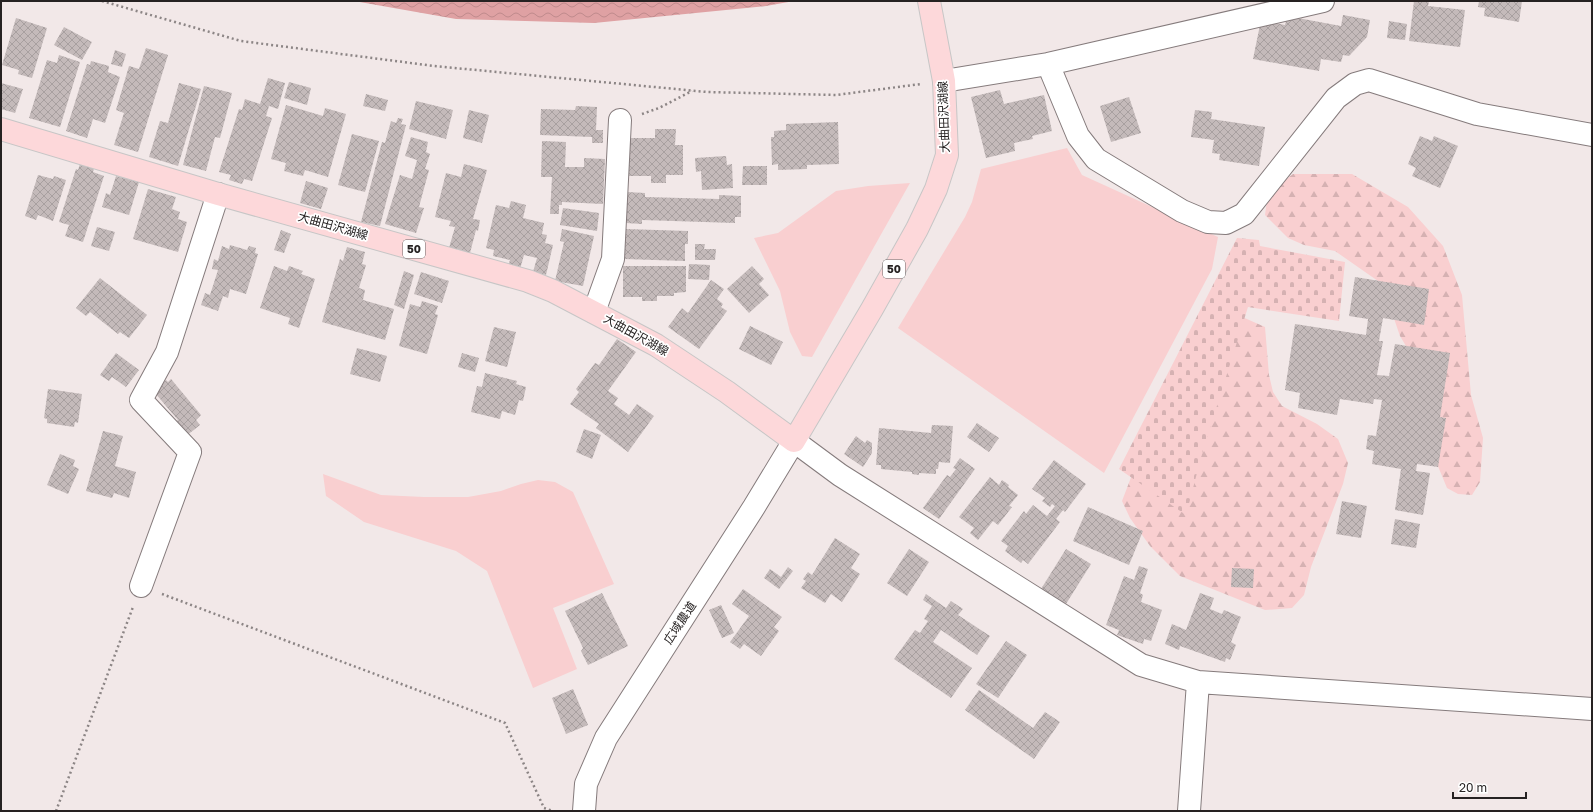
<svg xmlns="http://www.w3.org/2000/svg" width="1593" height="812" font-family="'Golos Text','Noto Sans JP',sans-serif">
<style>
.grass{fill:#f9cfd0}
.forest{fill:url(#forest-firs)}
.cemetery{fill:url(#cemetery-stones)}
.water{fill:url(#water-waves)}
.building{fill:url(#building-cross-hatch)}
.lines{fill:none;stroke-linecap:round;stroke-linejoin:round}
.minor-casing{stroke:#857b7c;stroke-width:24}
.major-casing{stroke:#c7c6c6;stroke-width:24}
.path{stroke:#8c8585;stroke-width:2.5;stroke-dasharray:2 3;stroke-linecap:butt}
.minor{stroke:#fff;stroke-width:22}
.major{stroke:#fdd8da;stroke-width:22}
.labels{text-anchor:middle;stroke-width:3.5;stroke-linejoin:round;paint-order:stroke}
.shield{fill:#fff;stroke:#676464;stroke-width:1}
.shield-label{font-size:11px;font-weight:bold;fill:#262222}
.street-label{font-size:12px;fill:#262222;stroke:#fff}
</style>
<defs>
<pattern id="forest-firs" width="22" height="20" patternUnits="userSpaceOnUse"><rect width="22" height="20" fill="#f9cfd0"/><path d="M5 1l3.5 6h-7zM16 11l3.5 6h-7z" fill="#d5b1b2"/></pattern>
<pattern id="cemetery-stones" width="16" height="16" patternUnits="userSpaceOnUse"><rect width="16" height="16" fill="#f9cfd0"/><path d="M2 7V4a2 2 0 0 1 4 0v3zM10 15v-3a2 2 0 0 1 4 0v3z" fill="#d5b1b2"/></pattern>
<pattern id="water-waves" width="16" height="10" patternUnits="userSpaceOnUse"><rect width="16" height="10" fill="#dfa1a3"/><path d="M0 5q4-4 8 0t8 0" fill="none" stroke="#bf8a8c"/></pattern>
<pattern id="building-cross-hatch" width="8" height="8" patternUnits="userSpaceOnUse"><rect width="8" height="8" fill="#c4baba"/><path d="M0 0l8 8M0 8l8-8" fill="none" stroke="#a8a0a0"/></pattern>
</defs>
<rect width="100%" height="100%" fill="#f2e8e8"/>
<!-- grass -->
<path class="grass" d="M1067,148L1082,175L1218,237L1212,269L1104,473L898,328L965,217L972,202L981,169Z
M910,183L812,357L802,356L790,332L780,291L754,238L778,233L836,191L868,186Z
M323,474L381,495L424,497H468L501,491L521,484L538,480L555,482L573,492L614,584L553,608L577,669L533,688L487,571L456,551L364,522L326,496Z"/>
<!-- forest -->
<path class="forest" d="M1293,174H1352L1408,207L1443,246L1462,295L1471,395L1483,438L1480,482L1472,495L1458,494L1447,488L1425,435L1415,361L1400,336L1390,307L1378,281L1335,251L1304,245L1288,238L1265,215L1268,193Z
M1231,312L1265,327L1269,375L1273,392L1282,406L1317,424L1338,439L1348,463L1343,484L1311,567L1304,595L1292,608L1265,610L1180,576L1150,546L1130,518L1122,501L1135,467Z"/>
<!-- cemetery -->
<path class="cemetery" d="M1237,238L1259,240L1260,246L1345,262L1339,321L1248,307L1203,450L1186,515L1119,469Z"/>
<!-- water -->
<path class="water" d="M354,1H794L766,6L594,23L456,19Z"/>
<!-- building -->
<path class="building" d="M1414,1H1429L1428,6L1465,10L1460,47L1409,41Z
M1479,1H1522L1519,22L1484,16L1485,8L1478,7Z
M1343,15L1370,20L1367,37L1349,56L1343,55L1341,62L1321,59L1319,71L1253,59L1261,20L1285,25L1287,16L1341,26Z
M16,18L47,28L32,78L18,74L19,70L2,65Z
M1389,21L1407,24L1405,40L1387,38Z
M64,27L92,42L82,60L54,45Z
M146,48L168,55L138,152L114,145L124,113L116,110L129,66L139,69Z
M115,50L126,54L122,67L111,64Z
M59,55L80,62L60,127L29,118L47,60L57,63Z
M91,61L109,66L108,72L120,77L105,123L93,119L87,138L66,131L87,64L90,65Z
M268,78L285,83L278,109L269,106L266,116L272,118L252,181L244,179L242,184L229,180L231,175L219,172L239,109L242,110L245,99L260,104Z
M289,82L311,88L307,105L284,98Z
M1,83L23,89L15,113L1,109Z
M179,83L201,89L178,166L149,157L160,121L168,123Z
M204,86L232,93L220,138L215,137L206,171L183,165Z
M1000,90L1004,104L1044,95L1052,131L1032,136L1033,139L1014,143L1015,151L986,158L971,97Z
M366,94L388,100L385,111L363,106Z
M1129,97L1141,133L1111,142L1100,106Z
M416,101L453,110L446,139L409,129Z
M286,105L323,116L325,108L346,114L328,177L305,170L303,176L284,171L286,163L271,159Z
M576,106L597,107L596,130H603V143H592V137L540,135L541,109L575,110Z
M469,110L489,115L482,143L463,138Z
M1195,110L1212,112L1211,119L1265,127L1259,166L1219,160L1220,154L1212,153L1214,140L1191,137Z
M398,118L403,119L401,124L406,125L380,226L361,222L382,142L385,143L391,121L396,123Z
M838,122L839,164L807,165V169L778,170V164L772,165L771,137H774V131L786,130V124Z
M655,129H676L675,145H683V175H666V183H651V176H626V138H655Z
M352,134L379,141L365,192L338,185Z
M1420,136L1432,141L1434,136L1458,146L1440,188L1412,176L1416,168L1408,164Z
M411,137L428,142L426,152L430,154L425,169L429,170L419,207L424,208L416,233L385,224L400,175L412,179L417,160L405,156Z
M542,141L566,142L565,167H584V158L605,159L603,204L562,202V205H559V214H550L552,177H541Z
M726,156L727,165L732,164L733,188L702,190L701,171L696,172L695,158Z
M80,164L94,168L93,172L104,176L83,242L65,236L69,225L59,222L76,169L78,170Z
M464,164L487,170L473,219L480,220L478,231L476,230L470,253L449,248L455,227L449,226L451,221L435,217L446,173L461,177Z
M743,166H767V185H742Z
M38,175L53,179L54,176L66,180L53,221L38,215L36,220L25,216Z
M116,176L139,182L129,215L102,207L106,193L110,195Z
M306,181L328,188L321,209L300,203Z
M148,189L176,197L172,209L180,212L178,219L187,222L178,252L133,239Z
M627,192L645,193V197L719,199V195L741,196V217H735V223L642,220V224L626,223Z
M511,201L526,205L523,218L544,223L542,234L547,235L545,243L553,245L546,275L533,272L537,258L524,255L520,269L508,266L510,260L493,256L494,250L486,248L496,205L509,208Z
M563,208L599,213L597,231L560,225Z
M97,227L115,232L109,251L91,246Z
M562,229L594,236L583,286L555,281L564,242L560,241Z
M625,229L688,231V244H685V261L624,259Z
M281,230L291,234L284,253L274,250Z
M695,244H705L704,249H716L715,260H695Z
M230,245L247,250L249,246L256,248L255,253L258,254L246,294L230,289L228,298L223,296L218,311L201,305L205,293L210,295L218,270L212,269L214,259L218,261L222,246L229,249Z
M347,247L365,252L362,264L366,265L359,288L365,290L363,300L394,309L385,340L322,322L340,259L343,261Z
M689,264L710,265L709,280L688,279Z
M274,266L287,271L289,266L303,271L301,274L315,279L299,328L288,324L290,318L260,308Z
M623,266H686V292L674,293V296H657V301H642V297H623Z
M752,266L764,279L759,284L769,295L749,313L727,289Z
M404,271L414,275L404,309L394,305Z
M421,272L449,281L442,303L414,294Z
M1355,277L1429,289L1424,325L1383,318L1379,341H1383L1377,375L1389,376L1395,344L1450,353L1440,417L1446,418L1438,467L1417,464L1416,471L1430,473L1423,515L1395,510L1401,469L1372,464L1374,451L1366,449L1368,435L1376,436L1382,400L1374,399L1373,404L1340,399L1337,415L1298,408L1300,393L1285,390L1295,324L1366,335L1368,319L1349,316Z
M100,278L147,315L129,338L120,332L118,334L90,312L86,316L76,308Z
M711,280L724,289L717,299L723,304L721,307L727,311L699,349L668,327L682,308L688,313Z
M422,301L438,306L435,314L438,315L427,354L399,346L410,304L420,307Z
M750,326L783,342L771,365L739,349Z
M494,327L516,332L507,367L485,361Z
M617,339L636,352L608,391L618,398L614,404L629,415L637,404L654,416L628,452L596,428L599,424L570,404L579,392L576,389L595,363L599,365Z
M357,348L387,356L380,382L350,374Z
M116,353L139,370L126,387L112,377L109,381L100,375Z
M462,353L479,358L475,372L458,367Z
M485,373L517,381L516,384L526,387L523,401L519,400L515,415L502,411L500,419L471,412L477,386L482,387Z
M171,379L201,415L196,420L200,425L186,436L175,422L178,420L155,393L156,388L166,380L168,382Z
M48,389L82,394L78,423L75,422L74,427L47,423V419L44,418Z
M977,423L999,438L989,452L967,437Z
M932,425L953,426L950,463L939,462L938,469H936V474L919,473V475L912,474V472L881,469V465H876L879,428L931,433Z
M584,429L601,435L592,459L576,452Z
M103,431L123,436L115,466L136,472L129,498L114,493L112,498L86,491Z
M856,436L865,443L867,440L872,443V453L863,467L844,454Z
M60,454L75,460L73,466L79,469L68,494L47,485Z
M960,458L975,469L939,519L923,508L947,475L950,477L956,469L953,468Z
M1054,460L1086,484L1065,512L1063,510L1056,519L1060,522L1028,564L1023,560L1021,563L1005,551L1008,546L1001,541L1024,511L1026,514L1033,505L1047,516L1055,506L1052,504L1050,507L1042,501L1045,498L1032,489Z
M990,477L999,485L1002,480L1009,485L1008,487L1018,495L1009,506L1012,507L998,525L993,521L978,540L970,533L974,528L959,517Z
M1342,501L1367,506L1361,538L1336,534Z
M1088,507L1143,531L1129,565L1073,541Z
M1395,519L1420,524L1416,548L1391,544Z
M835,538L860,554L851,568L860,574L842,602L831,594L825,603L801,588L806,581L803,579L808,572L812,575Z
M909,549L929,562L907,596L887,583Z
M1066,549L1091,564L1066,604L1041,589Z
M1139,566L1148,569L1140,593L1143,595L1141,602L1162,610L1151,641L1144,639L1143,644L1117,635L1119,630L1106,625L1124,576L1134,580Z
M788,567L793,571L779,589L764,578L770,569L781,577Z
M1232,568L1254,569L1253,588L1231,587Z
M743,589L782,617L774,627L779,631L761,656L744,644L740,649L730,642L749,616L732,604Z
M602,593L628,646L588,665L581,651L583,648L565,611Z
M1200,593L1214,598L1210,609L1222,614L1224,610L1241,617L1231,642L1236,645L1230,660L1226,658L1225,662L1180,646L1179,650L1165,644L1172,624L1186,630Z
M926,594L946,608L951,601L963,609L958,615L990,636L977,655L941,630L933,642L972,668L951,698L894,659L915,630L920,633L928,621L924,619L932,606L923,600Z
M721,605L734,633L722,638L709,610Z
M1006,641L1027,655L998,698L976,684Z
M573,689L588,725L566,734L552,698Z
M979,690L1033,728L1045,712L1060,722L1034,759L965,710Z"/>
<g class="lines">
<!-- minor casing -->
<g class="minor-casing">
<path id="minor" d="M1048,64L1078,136L1096,159L1182,211L1208,222L1226,223L1244,214L1336,98L1355,84L1369,80L1477,114L1592,135
M944,81L1048,64L1323,1
M594,312L613,259L620,120
M141,586L190,452L141,400L167,352L218,194
M584,811L586,784L606,738L754,507L794,441L840,475L1141,665L1198,682L1592,709
M1189,811L1198,682"/>
</g>
<!-- major casing -->
<g class="major-casing">
<path id="major" d="M1,129L218,194L528,281L553,291L656,345L727,392L794,441L872,309L917,229L936,189L947,155L944,81L929,1"/>
</g>
<!-- path -->
<path class="path" d="M102,1L241,41L434,66L707,92L836,95L921,84
M642,114L659,108L692,91
M162,594L505,723L544,808L553,811
M56,811L133,607"/>
<!-- minor -->
<use href="#minor" class="minor"/>
<!-- major -->
<use href="#major" class="major"/>
</g>
<g class="labels">
<!-- shield labels -->
<g class="shield">
<rect x="403" y="240" width="22" height="18" rx="3"/>
<rect x="883" y="260" width="22" height="18" rx="3"/>
</g>
<g class="shield-label">
<text x="414" y="253">50</text>
<text x="894" y="273">50</text>
</g>
<!-- street labels -->
<g class="street-label">
<text transform="translate(944 117) rotate(-92)" y="4">大曲田沢湖線</text>
<text transform="translate(333 226) rotate(16)" y="4">大曲田沢湖線</text>
<text transform="translate(636 335) rotate(29)" y="4">大曲田沢湖線</text>
<text transform="translate(680 623) rotate(-57)" y="4">広域農道</text>
</g>
</g>
<!-- border -->
<rect width="1593" height="812" fill="none" stroke="#262222" stroke-width="4"/>
<!-- scale -->
<path d="M1453 792v6h73v-6" fill="none" stroke="#262222" stroke-width="2"/>
<text x="1459" y="792" font-size="12" fill="#262222" stroke="#ffffff" stroke-width="3" paint-order="stroke">20 m</text>
</svg>
